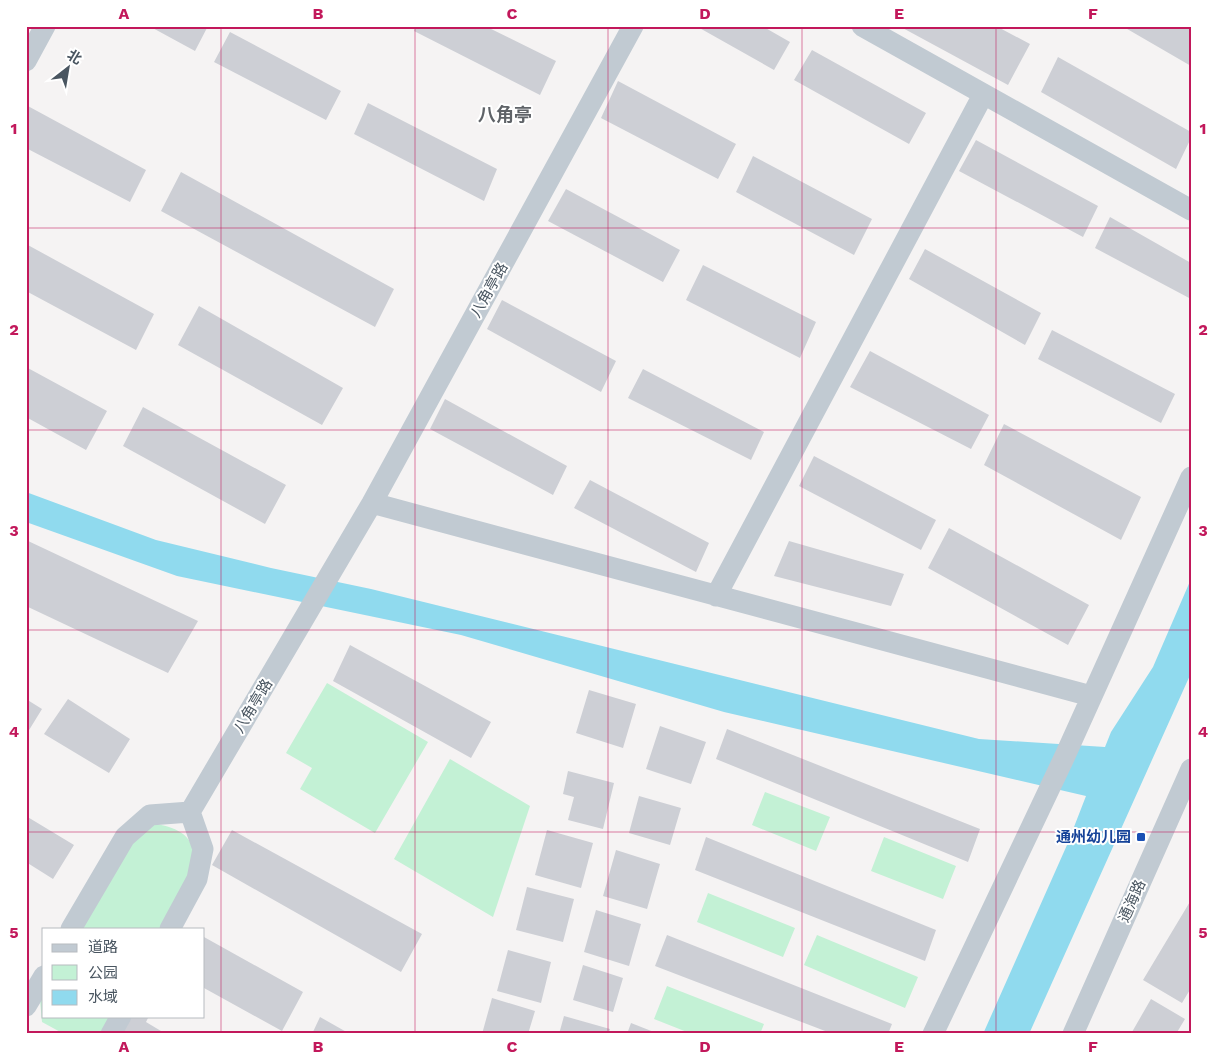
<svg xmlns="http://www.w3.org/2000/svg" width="1217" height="1060" font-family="'Work Sans','Noto Sans SC',sans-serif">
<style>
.green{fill:#c3f1d5}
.water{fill:#90daee}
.building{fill:#cdcfd5}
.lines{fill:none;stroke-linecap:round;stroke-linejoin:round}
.minor{stroke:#c1cad2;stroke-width:21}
.grid{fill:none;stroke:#c2185b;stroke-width:1;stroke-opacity:0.55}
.transit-dot{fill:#1a4fb4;stroke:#fff;stroke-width:2}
.labels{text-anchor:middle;stroke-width:4;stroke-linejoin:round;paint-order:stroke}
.street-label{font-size:15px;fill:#4a5661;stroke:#fff}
.transit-label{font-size:15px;font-weight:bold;fill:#164399;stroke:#fff;text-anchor:end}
.quarter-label{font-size:18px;font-weight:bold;fill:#5f6368;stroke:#fff}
.neatline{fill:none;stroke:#c2185b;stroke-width:2}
.grid-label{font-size:16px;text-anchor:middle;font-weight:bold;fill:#c2185b}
</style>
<rect width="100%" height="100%" fill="#f5f3f3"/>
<!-- green -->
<path class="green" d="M327,683L428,742L375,833L300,789L312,768L286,753Z
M450,759L530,806L493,917L394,859Z
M765,792L830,817L816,851L752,825Z
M154,824C173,826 194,834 195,858C195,867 167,917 161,929H81L134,836Z
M884,837L956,866L943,899L871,871Z
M708,893L795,928L783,957L697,922Z
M817,935L918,977L905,1008L804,965Z
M667,986L764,1024L760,1034H692L654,1019Z
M44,993V1016H112L102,1034H64L42,1022L40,1000Z"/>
<!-- water -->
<path class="water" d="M26,492L156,540L271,568L371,589L979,739L1105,747L1111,732L1153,667L1191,579V673L1029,1034H983L1067,845L1086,796L724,712L461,635L177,576L26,522Z"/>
<!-- building -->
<path class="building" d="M149,26H208L195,51Z
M416,26H485L556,61L540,95L414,31Z
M696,26H762L790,42L774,70Z
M899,26H996L1030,44L1008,85Z
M1122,26H1191V66Z
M230,32L341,91L326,120L214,62Z
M812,50L926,113L909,144L794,80Z
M1058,57L1191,132V138L1176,169L1041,92Z
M618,81L736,144L718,179L601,118Z
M368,103L497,169L484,201L354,134Z
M26,105L146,170L130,202L26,148Z
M976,140L1098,206L1083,237L959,171Z
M753,156L872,219L854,255L736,192Z
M181,172L394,289L375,327L161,211Z
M566,189L680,250L663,282L548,221Z
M1110,217L1191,263V299L1095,248Z
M26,244L154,314L136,350L26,291Z
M925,249L1041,313L1025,345L909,279Z
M703,265L816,322L800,358L686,300Z
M502,300L616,361L601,392L487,329Z
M199,306L343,388L322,425L178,345Z
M1052,330L1175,394L1161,423L1038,359Z
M870,351L989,415L971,449L850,387Z
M26,367L107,411L86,450L26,417Z
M643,369L764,432L751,460L628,398Z
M445,399L567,466L553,495L430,429Z
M143,407L286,485L265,524L123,446Z
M1004,424L1141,497L1121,540L984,465Z
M814,456L936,520L921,550L799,486Z
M590,480L709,543L696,572L574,508Z
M949,528L1089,605L1068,645L928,568Z
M26,540L198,621L168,673L26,606Z
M789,541L904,574L891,606L774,576Z
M350,645L491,722L471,758L333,681Z
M589,690L636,704L623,748L576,733Z
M26,699L42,709L26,735Z
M68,699L130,739L109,773L44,734Z
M660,726L706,742L691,784L646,769Z
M727,729L980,829L968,862L716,759Z
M568,771L614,783L603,829L568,820L574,797L563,794Z
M639,796L681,808L670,845L629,833Z
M26,816L74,845L53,879L26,862Z
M232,830L422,934L401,972L212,865Z
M547,830L593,843L581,888L535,875Z
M706,837L936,930L925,961L695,870Z
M616,850L660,864L647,909L603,896Z
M527,887L574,899L563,942L516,930Z
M1191,900V988L1182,1003L1143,980Z
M596,910L641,924L629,966L584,952Z
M667,935L892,1024L888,1034H833L655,966Z
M204,937L303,992L282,1031L204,988Z
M508,950L551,962L541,1003L497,991Z
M583,965L623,978L613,1012L573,1000Z
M492,998L535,1011L528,1034H482Z
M1151,999L1185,1019L1176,1034H1135L1132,1032Z
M132,1016H149L146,1022L166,1034H122Z
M564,1016L610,1029L609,1034H559Z
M320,1017L350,1034H312Z
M631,1023L659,1034H627Z"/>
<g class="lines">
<!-- minor -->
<path class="minor" d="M862,26L1191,210
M26,61L45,26
M372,503L1091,696
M716,596L983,95
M190,812L372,503L633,26
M71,929L125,837L150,815L190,812
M170,929L197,879L203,849L190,812
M26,1006L44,976
M111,1034L121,1016
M933,1034L1064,758L1191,477
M1073,1034L1191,769"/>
</g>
<!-- grid -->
<path class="grid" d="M221,26V1034M415,26V1034M608,26V1034M802,26V1034M996,26V1034M26,228H1191M26,430H1191M26,630H1191M26,832H1191"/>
<!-- markers -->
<rect class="transit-dot" x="1136" y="832" width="10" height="10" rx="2.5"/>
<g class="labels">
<!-- street labels -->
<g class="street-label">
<text transform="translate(489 290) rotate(-61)" y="5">八角亭路</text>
<text transform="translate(253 706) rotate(-59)" y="5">八角亭路</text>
<text transform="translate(1132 901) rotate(-66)" y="5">通海路</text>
</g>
<!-- transit labels -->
<g class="transit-label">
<text x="1131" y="842">通州幼儿园</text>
</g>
<!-- quarter labels -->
<g class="quarter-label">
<text x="505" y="121">八角亭</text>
</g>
</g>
<!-- border -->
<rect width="1217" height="1060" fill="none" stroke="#ffffff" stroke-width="55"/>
<!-- legend -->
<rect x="42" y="928" width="162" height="90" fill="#ffffff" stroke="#b7bbc0"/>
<rect x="52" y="944" width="25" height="8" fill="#c1cad2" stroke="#b7bbc0"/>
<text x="88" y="952" font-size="15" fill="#4a5661">道路</text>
<rect x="52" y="965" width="25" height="15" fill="#c3f1d5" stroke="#b7bbc0"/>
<text x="88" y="978" font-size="15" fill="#4a5661">公园</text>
<rect x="52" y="990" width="25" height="15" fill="#90daee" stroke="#b7bbc0"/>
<text x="88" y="1002" font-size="15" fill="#4a5661">水域</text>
<!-- north arrow -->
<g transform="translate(68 68) rotate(31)" stroke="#ffffff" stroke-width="4" paint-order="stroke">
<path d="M0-4L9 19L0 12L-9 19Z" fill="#4a5661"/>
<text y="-8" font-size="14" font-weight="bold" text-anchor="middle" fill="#4a5661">北</text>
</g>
<rect x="28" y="28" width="1162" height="1004" class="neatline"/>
<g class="grid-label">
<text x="124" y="19">A</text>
<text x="318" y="19">B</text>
<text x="512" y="19">C</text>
<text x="705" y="19">D</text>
<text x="899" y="19">E</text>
<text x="1093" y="19">F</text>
<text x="14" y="134">1</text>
<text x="1203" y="134">1</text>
<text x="14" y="335">2</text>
<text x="1203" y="335">2</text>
<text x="14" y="536">3</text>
<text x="1203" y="536">3</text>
<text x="14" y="737">4</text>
<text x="1203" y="737">4</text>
<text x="14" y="938">5</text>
<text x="1203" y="938">5</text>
<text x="124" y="1052">A</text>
<text x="318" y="1052">B</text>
<text x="512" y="1052">C</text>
<text x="705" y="1052">D</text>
<text x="899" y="1052">E</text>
<text x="1093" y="1052">F</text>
</g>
</svg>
